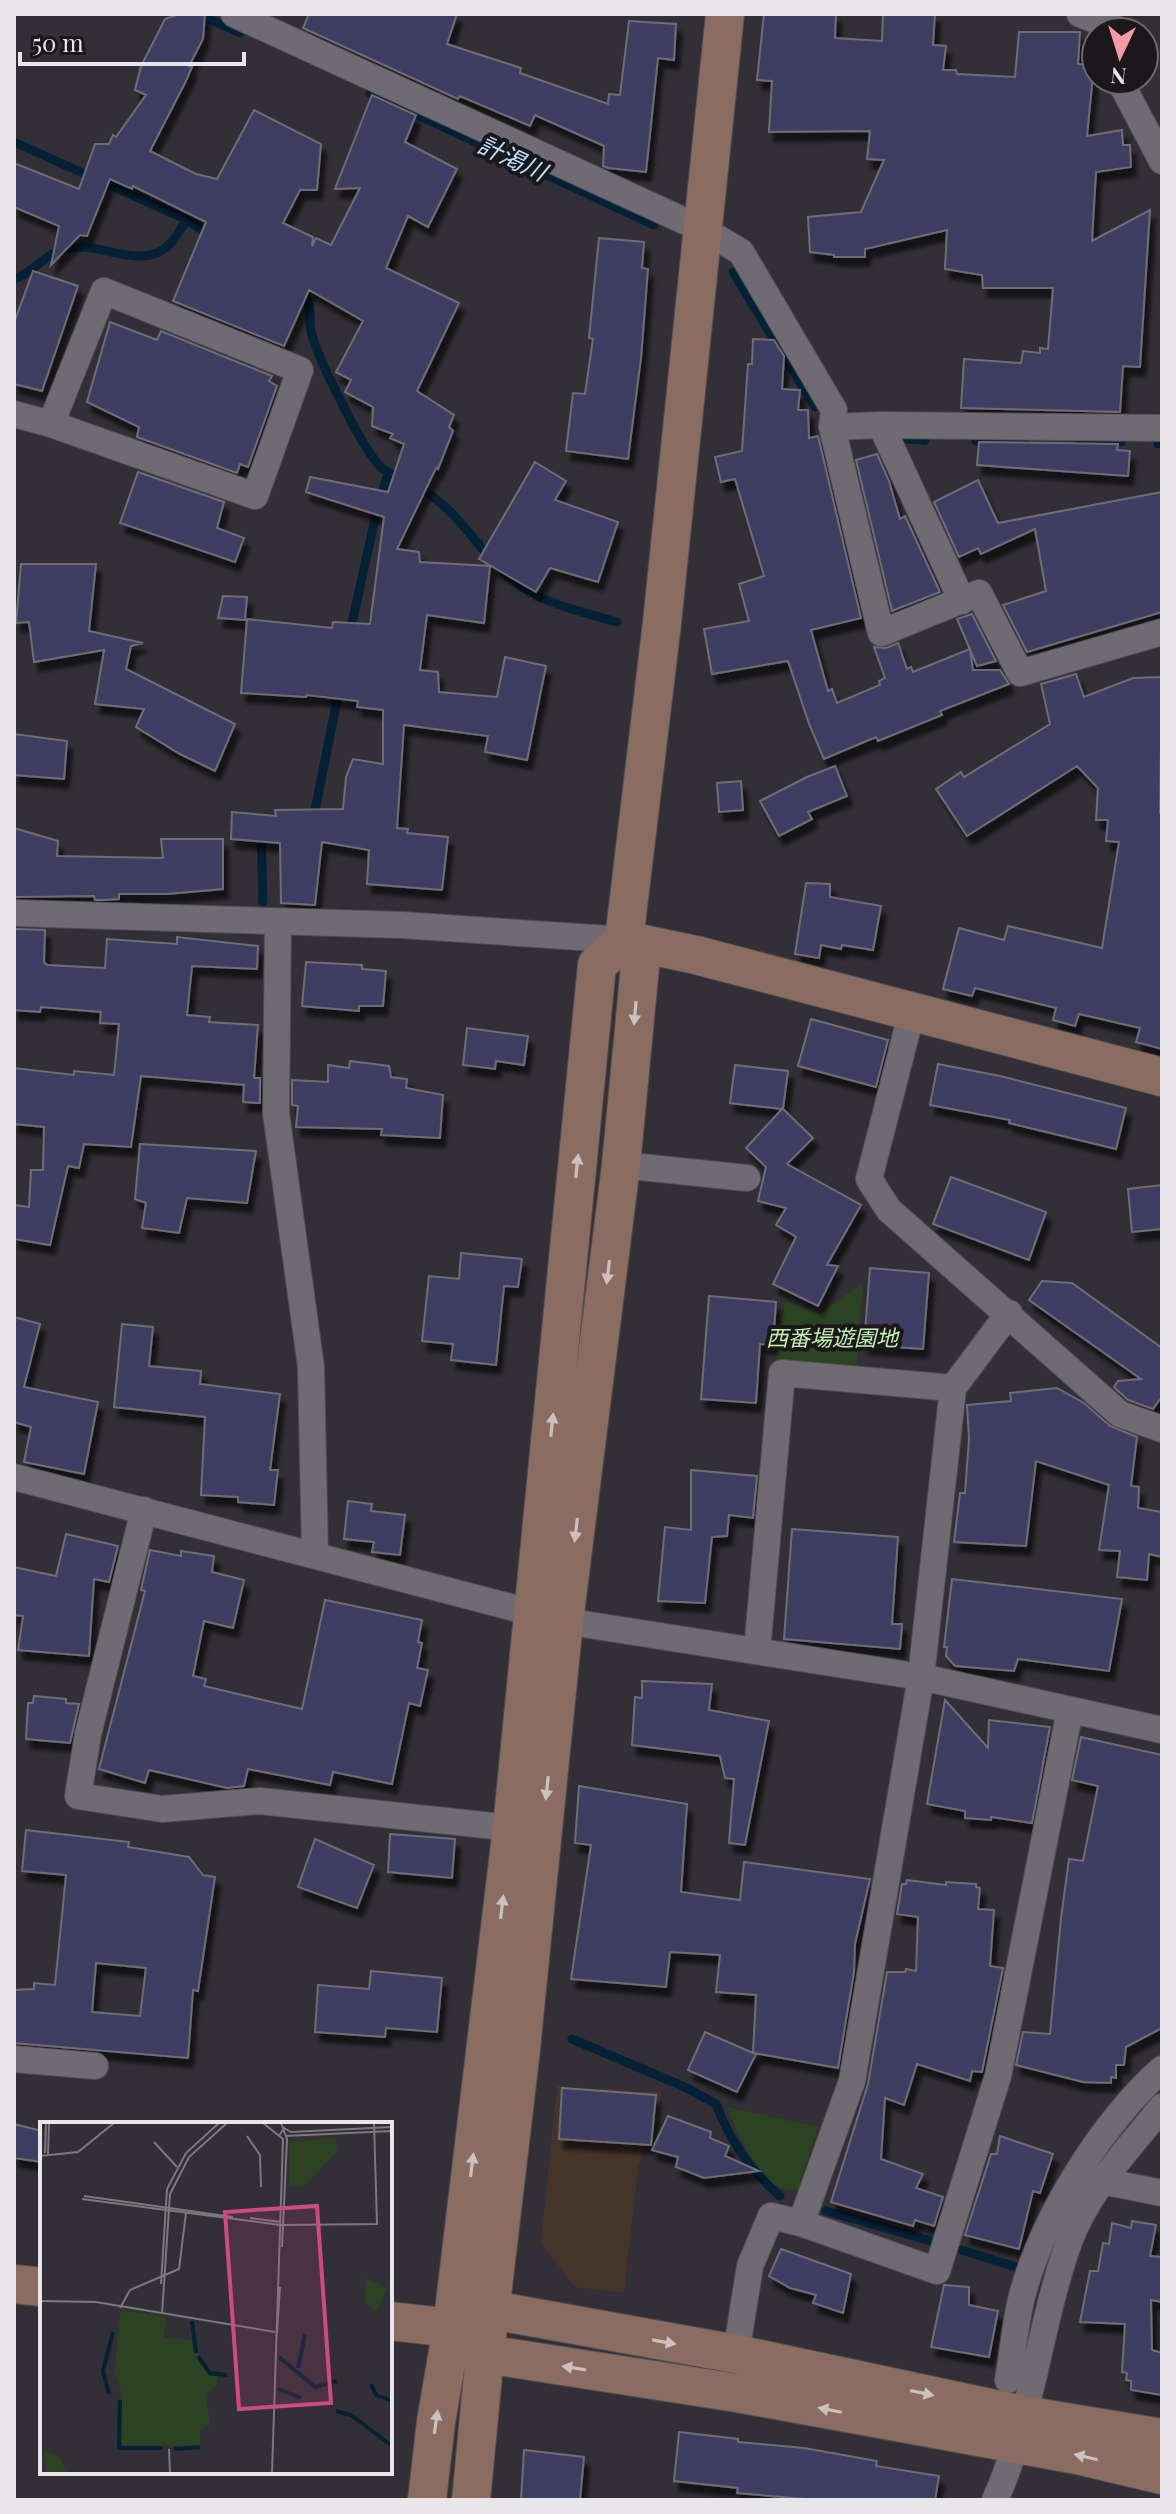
<svg xmlns="http://www.w3.org/2000/svg" width="1176" height="2514" font-family="'Playfair Display','Noto Sans JP',serif">
<style>
.commercial{fill:#45342a}
.green{fill:#2b4322}
.lines{fill:none;stroke-linecap:round;stroke-linejoin:round}
.stream{stroke:#042136;stroke-width:9}
.building{fill:#413c63;stroke:#6e6d76;stroke-width:2;fill-rule:evenodd;filter:url(#shadow)}
.street-casing{stroke:#504d52;stroke-width:28}
.secondary-casing{stroke:#504d52;stroke-width:40}
.street{stroke:#706b73;stroke-width:26}
.secondary{stroke:#8a6c61;stroke-width:38}
.oneway{fill:#ccc1c1}
.labels{text-anchor:middle;stroke-width:8;stroke-linejoin:round;paint-order:stroke}
.park-label{font-size:22px;font-style:italic;fill:#c2f0b2;stroke:#1a181b}
.water-label{font-size:24px;font-style:italic;fill:#bbe0fe;stroke:#1a181b}
.inset-river{fill:none;stroke:#042136;stroke-width:4}
.inset-road{fill:none;stroke:#7b787e;stroke-width:2}
.view{fill:#cc4c7f;fill-opacity:0.15;stroke:#cc4c7f;stroke-width:4}
.inset-edge{fill:none;stroke:#e8e6ea;stroke-width:4}
</style>
<defs>
<filter id="shadow"><feDropShadow dx="5" dy="9" stdDeviation="2" flood-color="#0009"/></filter>
</defs>
<rect width="100%" height="100%" fill="#332f36"/>
<!-- commercial -->
<path class="commercial" d="M557,2086L661,2092L658,2117L638,2167L624,2293L575,2287L541,2243Z"/>
<!-- green -->
<path class="green" d="M863,1283L857,1368L775,1361L785,1301L819,1314Z
M727,2107L818,2127L798,2190C792,2189 784,2189 779,2187C757,2177 735,2129 727,2107Z"/>
<g class="lines">
<!-- stream -->
<path class="stream" d="M198,14L240,33
M370,93L654,225
M14,142L187,220
M733,272L815,407
M14,279C33,273 43,256 61,250C95,237 140,273 169,245C176,238 181,228 187,220L212,237
M299,291L306,295C313,312 308,316 311,331C316,355 364,453 382,468C388,473 397,476 404,480
M904,439L925,440
M976,441L1025,442
M1080,441L1121,442
M1158,444L1162,443
M417,487C459,509 475,547 509,577C538,603 580,611 617,622
M350,632L379,501L389,472
M313,820L339,690
M263,902L261,835L267,834
M572,2039L687,2088L716,2104C730,2141 750,2170 780,2196
M826,2211L931,2241
M962,2250L1016,2267"/>
</g>
<!-- building -->
<path class="building" d="M180,14H205L203,39L189,66L192,67L185,83L150,151L196,174L217,179L254,110L321,144L317,190H300L283,223L313,237L312,246L316,238L331,245L360,188L335,189L372,95L416,115L405,142L457,169L428,227L408,216L386,268L459,303L417,391L454,415L449,427L453,431L438,469L436,468L397,549L419,552L420,562L490,566L484,623L427,615L420,670L438,672L439,692L497,697L505,657L546,666L527,760L485,752L488,736L404,725L397,828L408,829L407,833L448,837L442,890L367,884L369,850L322,842L315,905L281,903L280,843L231,839L232,812L276,816L275,810L343,809L346,777L353,759L383,764V710L357,707L358,701L307,695L306,697L241,693L247,619L332,628L333,622L370,624L384,517L306,492L310,477L388,492L404,444L390,438L393,434L372,426L373,407L345,392L351,380L336,372L363,321L309,290L284,346L173,301L206,222L133,186L132,189L110,179L87,236L80,235L51,265L59,226L14,207V163L79,189L95,144H109L113,135L116,137L146,95L135,90L141,66L165,19Z
M309,14H457L447,44L521,68L520,73L608,104L609,94L620,95L629,21L676,24L674,60L658,58L646,172L608,168L603,166L604,146L535,115L530,126L460,96L458,99L303,28Z
M764,14H836L835,38L882,41L883,14H935L933,45L946,46L943,70H956L957,74L1015,77L1019,32H1080L1078,64L1094,65L1087,136L1122,130L1123,145H1130L1131,167L1096,172L1092,241L1150,210L1140,367L1123,366L1120,412L961,408L964,359L1021,363L1023,351L1040,353V348L1048,349L1053,288H983L982,275L945,269L947,230L865,249V257H834V255L810,252L808,217L861,212L884,160L867,159L870,131L769,132L772,81L757,80Z
M599,238L644,242L642,268L648,269L641,358L628,459L566,451L573,393L585,394L593,339L589,338Z
M33,271L78,286L42,391L14,384V323Z
M110,322L157,340L161,331L272,376L269,381L277,386L248,467L240,464L237,473L137,437L139,427L87,402Z
M753,339L774,340L784,356L782,389L800,390L798,410H808L809,438L818,436L861,618L811,630L828,691L832,689L837,703L880,685L879,681L885,678L874,647L886,648L898,643L907,669L911,667L913,672L970,649L973,670H1000L1009,684L940,711L942,715L878,741L876,737L824,759L809,724L788,661L712,674L704,629L749,621L739,584L764,576L735,479L721,482L715,457L742,451L748,364H752Z
M979,442L1118,444L1117,450L1130,451L1128,476L977,465Z
M877,454L889,481L900,519L905,516L940,592L892,611L856,460Z
M535,462L566,481L555,500L618,522L598,582L550,568L536,592L479,559Z
M138,472L224,502L217,528L244,538L235,562L120,523Z
M978,480L998,523L1162,492V612L1027,652L1003,605L1046,591L1035,529L981,554L978,548L959,557L934,502Z
M21,564H96L89,631L143,643L131,646L126,669L235,724L215,771L180,754L136,727L144,709L95,704L104,650L34,662L29,622L16,623Z
M223,596L247,597L245,620L218,618Z
M972,614L996,661L977,666L957,619Z
M1076,674L1084,697L1133,678L1162,677L1160,813H1162V1049L1136,1042L1140,1028L1079,1014L1075,1026L1053,1020L1056,1008L975,988L972,996L943,989L959,928L1004,940L1008,926L1102,948L1119,842L1106,841L1108,820H1096L1098,788L1077,766L967,836L936,789L961,772L964,777L1050,724L1041,684Z
M14,734L67,741L64,779L14,775Z
M835,766L847,796L808,812L812,819L779,836L760,801L807,777Z
M741,781L743,810L719,812L717,783Z
M14,828L58,841L57,856L163,858L161,839H223V889L167,894H119V899L105,900H95L94,896L14,897Z
M806,883L830,884V897L881,906L873,950L842,945L841,949L821,945L819,958L795,954Z
M14,929L45,930L44,962L47,965L105,968L107,939L177,944V937L258,946L257,969L192,966L187,1015L210,1017L209,1022L258,1025L254,1078H260V1103L243,1102L244,1085L141,1076L131,1147L84,1144L79,1168L68,1166L50,1245L14,1239V1205L29,1207L31,1170H43L44,1127L14,1124V1068L74,1075V1071L114,1075L119,1024L100,1023L101,1012L41,1007L40,1012L14,1010Z
M306,962L362,965V969L386,971L383,1006H359V1011L302,1006Z
M811,1019L888,1040L876,1087L798,1066Z
M467,1028L528,1036L524,1065L496,1061L495,1069L463,1065Z
M350,1061L389,1066L391,1077L407,1079L406,1088L443,1095L440,1138L381,1135L382,1129L296,1127L298,1106L292,1105V1080L328,1082V1065L349,1068Z
M938,1064L1000,1076L1126,1108L1116,1149L1009,1123L1010,1120L930,1105Z
M735,1065L788,1071L783,1109L813,1138L787,1164L861,1205L827,1265L838,1266L818,1306L773,1284L796,1237L776,1225L786,1208L758,1201L766,1167L746,1148L782,1109L730,1103Z
M140,1144L256,1151L247,1203L187,1198L179,1233L142,1228L146,1203L135,1199Z
M951,1177L1046,1212L1029,1260L933,1224Z
M1162,1185V1229L1132,1232L1128,1189Z
M461,1253L522,1259L518,1287L504,1286L496,1365L451,1360L453,1344L422,1341L429,1276L459,1279Z
M870,1268L929,1273L923,1349L864,1345Z
M1042,1281L1072,1283L1162,1348V1396L1153,1409L1128,1400L1114,1387L1118,1381L1141,1379L1029,1300Z
M709,1296L776,1302L773,1345L760,1344L756,1403L701,1399Z
M14,1317L40,1324L24,1387L98,1402L84,1474L24,1462L31,1427L14,1422Z
M122,1324L153,1327L149,1366L201,1371L200,1384L280,1394L270,1470H278L274,1505L238,1502V1497L201,1495L205,1417L114,1407Z
M1057,1388L1084,1403L1110,1426L1137,1437L1131,1486L1139,1487L1138,1508L1162,1512V1557L1149,1554L1147,1580L1117,1577L1120,1551L1099,1550L1109,1485L1036,1461L1026,1546L954,1542L960,1493H965L969,1439L967,1405L1011,1401L1010,1393Z
M691,1470L757,1476L753,1518L729,1515L727,1536L712,1537L705,1603L658,1601L665,1527L691,1530Z
M348,1501L372,1504L371,1511L405,1515L400,1555L372,1552L374,1542L344,1539Z
M792,1529L898,1537L892,1624H902L900,1649L784,1639Z
M66,1534L118,1546L109,1582L94,1579L89,1656L18,1650L23,1616L14,1615V1567L56,1576Z
M150,1550L181,1556V1551L214,1556L212,1572L244,1580L233,1628L204,1621L193,1676L206,1679L204,1686L302,1709L325,1600L422,1620L418,1642L422,1643L417,1668L428,1670L420,1706L409,1703L392,1784L333,1772L330,1785L248,1769L244,1786L227,1788L149,1770L145,1783L99,1769L145,1591L141,1590Z
M952,1579L1122,1599L1109,1671L1018,1659L1014,1671L955,1666L946,1656L947,1647H944Z
M642,1681L712,1684L709,1710L769,1721L745,1845L729,1843L734,1779L725,1778L720,1756L632,1745L635,1697L642,1698Z
M34,1696L66,1699V1703L79,1704L70,1743L26,1739L28,1703H33Z
M945,1700L988,1748L989,1720L1050,1727L1032,1823L991,1817V1820L965,1818V1811L927,1804Z
M1081,1737L1162,1755V2028L1126,2047L1124,2065H1116V2078L1111,2077V2083L1083,2082L1016,2065L1023,2032L1050,2034L1061,1918L1069,1859L1083,1861L1098,1786L1072,1780Z
M579,1786L687,1804L681,1892L740,1900L744,1862L870,1879L855,1944L854,1972L838,2068L754,2053L756,2054L737,2092L688,2070L705,2032L753,2053L756,1995L716,1992L720,1955L670,1952L666,1987L571,1979L591,1845L575,1843Z
M26,1830L129,1842L128,1847L189,1857L203,1875L215,1877L198,1991L193,1990L188,2058L14,2043V1990L34,1989V1983L55,1985L66,1875L22,1871ZM96,1963L146,1968L140,2016L92,2012Z
M390,1834L455,1839L452,1878L388,1872Z
M315,1839L374,1865L357,1908L298,1887Z
M907,1880L946,1885V1882L976,1884V1887L980,1888L978,1909L994,1910L990,1966L1003,1968L982,2072L972,2071L970,2081L917,2064L904,2105L885,2098L881,2159L923,2174L916,2188L943,2197L934,2226L915,2220L913,2226L831,2202L868,2084L887,1972H905L906,1969L916,1971L918,1917L897,1914L902,1884H906Z
M371,1971L442,1978L437,2032L386,2028L385,2037L315,2032L318,1985L369,1989Z
M562,2088L656,2095L651,2145L559,2139Z
M668,2116L711,2132L710,2138L729,2146L725,2156L759,2171L704,2178L676,2167L678,2157L652,2150Z
M14,2124L42,2131V2162L14,2158Z
M1000,2136L1053,2154L1040,2193L1033,2191L1019,2249L965,2235L991,2154H997Z
M1132,2221L1156,2225L1150,2256L1162,2257V2302L1151,2300L1152,2350L1162,2353V2395L1131,2390V2381L1126,2380L1127,2373L1122,2372L1125,2324L1080,2322L1090,2271H1098L1103,2243L1109,2244L1112,2223L1131,2228Z
M781,2249L851,2274L843,2313L813,2303L816,2295L790,2288L769,2276Z
M944,2285L969,2287V2305L998,2311L989,2357L931,2347Z
M679,2432L738,2439V2442L804,2448L877,2461L876,2466L939,2476L935,2500H816L737,2493L738,2488L674,2481Z
M524,2450L584,2457L580,2500H521Z"/>
<g class="lines">
<!-- street casing -->
<g class="street-casing">
<path id="street" d="M234,14L704,230L741,252L834,410L832,427L881,425L1162,428
M1080,14L1113,27L1114,32
M1122,80L1123,87L1162,161
M14,414L51,424L255,496L300,370L104,291L51,424
M881,425L962,601
M832,427L881,633L979,593L1020,673L1162,632
M14,913L402,925L624,940
M278,923L276,1113L311,1367L315,1554
M912,1011L869,1179L889,1210L1120,1414L1162,1429
M621,1165L747,1178
M14,1477L564,1621L921,1677L1162,1730
M144,1510L88,1734L78,1796L162,1809L260,1801L512,1828
M757,1651L782,1373L953,1388
M14,2059L95,2066
M1102,2181L1162,2193
M801,2223L852,2081L921,1677L953,1388L1009,1313
M736,2354L750,2266L771,2216L801,2223L937,2271L998,2076L1070,1710
M1008,2380C1013,2353 1015,2323 1022,2296C1043,2217 1101,2124 1162,2069
M995,2500C1032,2418 1039,2326 1069,2242C1087,2192 1129,2148 1162,2107"/>
</g>
<!-- secondary casing -->
<g class="secondary-casing">
<path id="secondary" d="M624,940L696,955L1162,1077
M14,2284L42,2287
M390,2321L452,2328L492,2310L736,2354L1023,2415L1162,2438
M467,2339L485,2354L737,2393L1077,2455L1162,2475
M427,2500L436,2422L452,2328L512,1828L597,965L624,940
M471,2500L485,2354L520,2058L564,1621L621,1165L640,966L624,940L662,623L725,14"/>
</g>
<!-- street -->
<use href="#street" class="street"/>
<!-- secondary -->
<use href="#secondary" class="secondary"/>
</g>
<!-- one-way arrows -->
<defs><path id="oneway-solid" d="M-6-.8H1V-3.2L6.5 0L1 3.2V.8H-6Z" transform="scale(2)"/></defs>
<g class="oneway">
<use href="#oneway-solid" transform="translate(635 1013) rotate(95)"/>
<use href="#oneway-solid" transform="translate(577 1166) rotate(-84)"/>
<use href="#oneway-solid" transform="translate(608 1272) rotate(97)"/>
<use href="#oneway-solid" transform="translate(552 1425) rotate(-84)"/>
<use href="#oneway-solid" transform="translate(576 1530) rotate(97)"/>
<use href="#oneway-solid" transform="translate(547 1788) rotate(96)"/>
<use href="#oneway-solid" transform="translate(502 1907) rotate(-83)"/>
<use href="#oneway-solid" transform="translate(472 2165) rotate(-83)"/>
<use href="#oneway-solid" transform="translate(664 2342) rotate(10)"/>
<use href="#oneway-solid" transform="translate(574 2368) rotate(-171)"/>
<use href="#oneway-solid" transform="translate(922 2393) rotate(12)"/>
<use href="#oneway-solid" transform="translate(830 2410) rotate(-169)"/>
<use href="#oneway-solid" transform="translate(436 2422) rotate(-82)"/>
<use href="#oneway-solid" transform="translate(1086 2457) rotate(-167)"/>
</g>
<g class="labels">
<!-- park labels -->
<g class="park-label">
<text x="832" y="1346">西番場遊園地</text>
</g>
<!-- water labels -->
<g class="water-label">
<text transform="translate(512 159) rotate(25)" y="8">計渇川</text>
</g>
</g>
<!-- overview -->
<g transform="translate(40 2122)">
<rect width="352" height="352" fill="#332f36"/>
<path d="M296,16L297,30L263,65H249V20ZM326,156L347,166L336,190L324,180ZM81,188L126,195L124,216L152,218L169,254H177V263L166,273L170,303L160,308V324L77,323L81,268L74,250ZM4,329L19,334L26,350L6,351Z" fill="#2b4322"/>
<path class="inset-river" d="M152,199L156,231M158,234L170,251L187,253M239,235L275,265L297,259M258,246L265,212M331,262L336,273L352,279M238,267L261,276M69,272L63,249L73,210M80,278L79,326H123M296,289L311,293L352,324M134,327L160,325"/>
<path class="inset-road" d="M223,1L243,17L232,351M241,1L247,17L242,125M207,14L220,33L221,65M239,14L244,6L251,10L352,5M245,14L352,9M114,20L137,45M5,31L6,1M8,32L9,1M0,34L38,30L74,1M44,74L193,95M42,77L240,103L337,102L334,1M210,96L241,100M121,162L127,67L146,31L179,1M0,179L56,180L235,210M80,186L90,168L139,147L146,91M122,192L130,72L149,35L187,1M237,211L240,165M129,327L130,351"/>
<path class="view" d="M277,84L291,281L199,287L185,90Z"/>
<rect width="352" height="352" class="inset-edge"/>
</g>
<!-- border -->
<rect width="1176" height="2514" fill="none" stroke="#e8e6ea" stroke-width="32"/>
<!-- north arrow -->
<g transform="translate(1120 56) rotate(184)"><circle r="38" fill="#1a181b" stroke="#6c6a6e" stroke-width="2"/>
<path d="M0-6L14 30L0 20L-14 30Z" fill="#f49aa4"/>
<text y="-12" font-size="22" font-weight="bold" text-anchor="middle" fill="#e8e6ea">N</text>
</g>
<!-- scale -->
<path d="M20 52v12h224v-12" fill="none" stroke="#e8e6ea" stroke-width="4"/>
<text x="32" y="52" font-size="24" fill="#e8e6ea" stroke="#1a181b" stroke-width="6" paint-order="stroke">50 m</text>
</svg>
